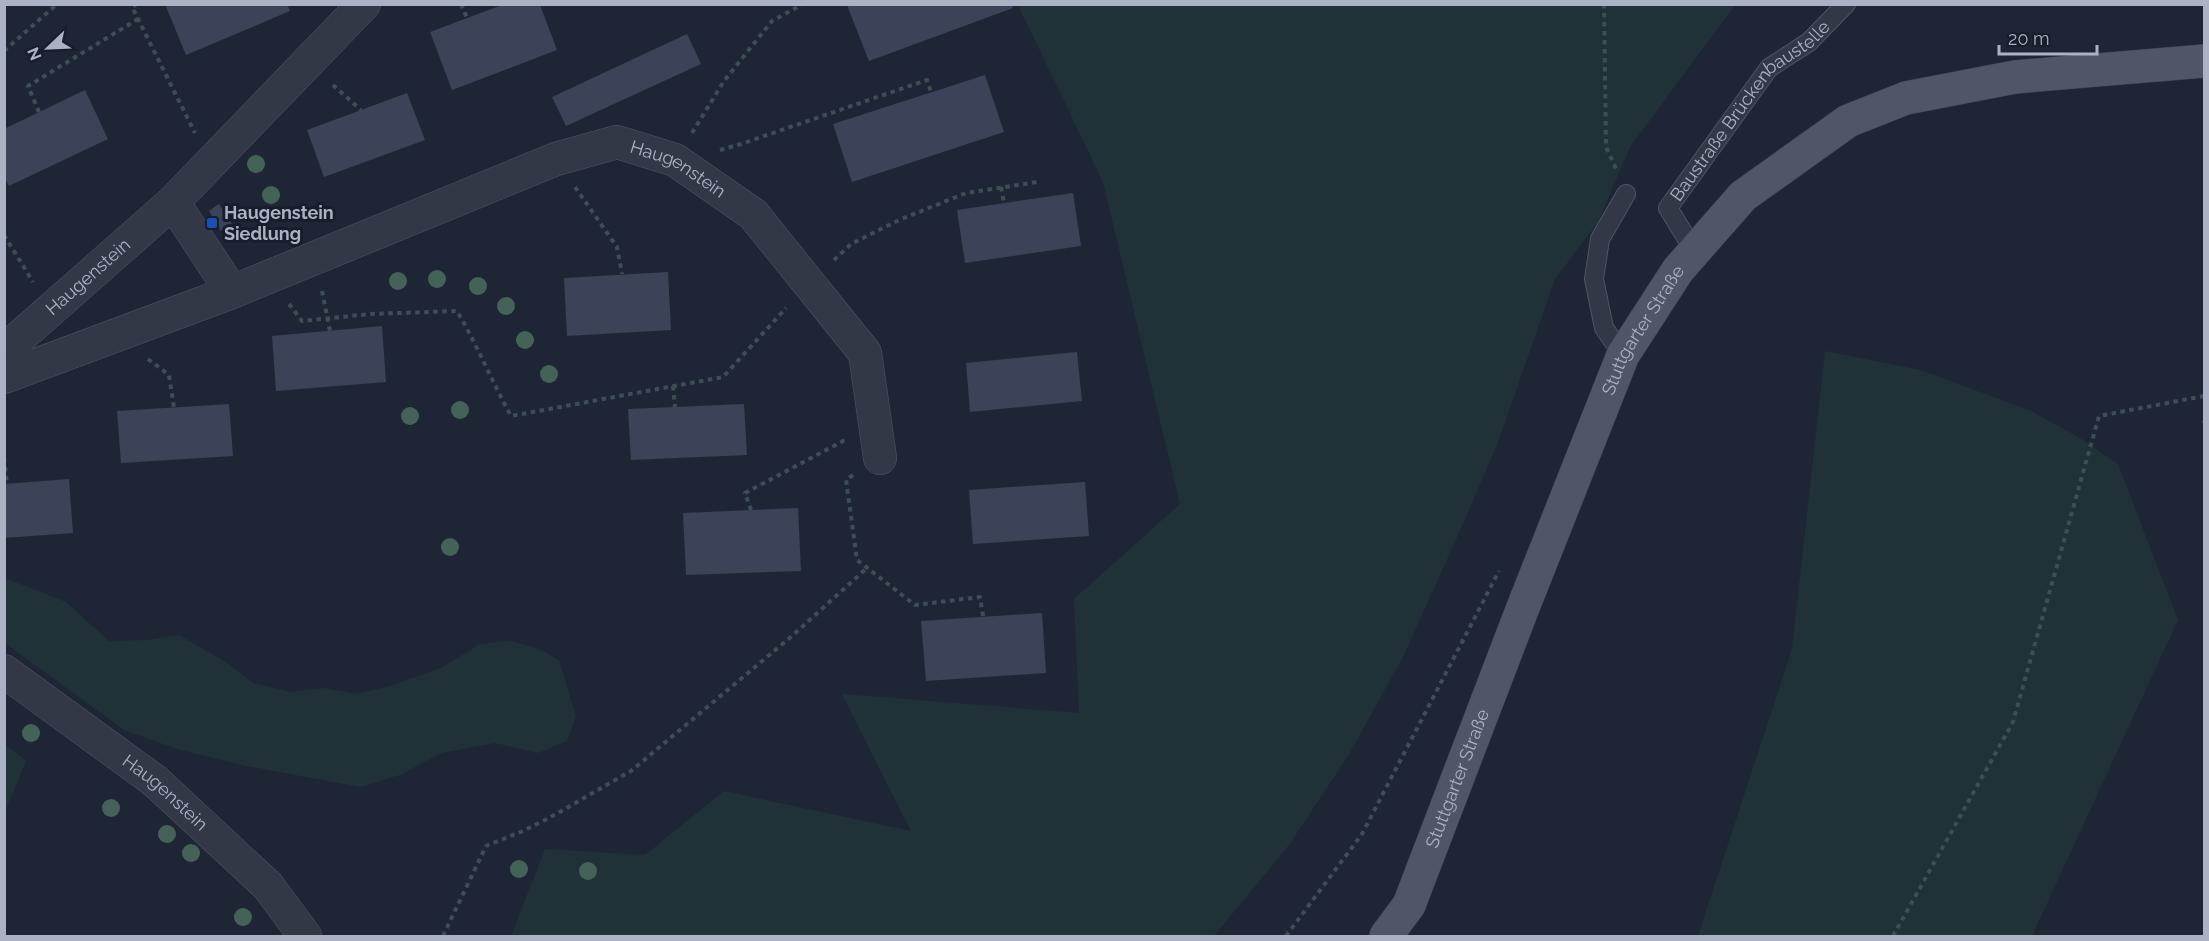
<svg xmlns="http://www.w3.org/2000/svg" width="2209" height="941" font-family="Raleway,sans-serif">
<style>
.green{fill:#203237}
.building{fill:#3a4357}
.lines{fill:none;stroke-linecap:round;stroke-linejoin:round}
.service-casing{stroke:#4f5565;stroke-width:20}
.minor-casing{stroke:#4f5565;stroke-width:34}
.primary-casing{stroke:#3b4150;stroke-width:34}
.path{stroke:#3e4f54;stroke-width:4;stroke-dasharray:4.5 4.5;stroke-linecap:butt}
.service{stroke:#323846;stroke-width:18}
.minor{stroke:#323846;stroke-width:33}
.primary{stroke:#4f5767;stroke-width:33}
.tree{fill:#446258}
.transit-dot{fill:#1a4fb4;stroke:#181d2a;stroke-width:2}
.labels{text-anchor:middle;stroke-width:6;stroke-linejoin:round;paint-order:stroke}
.street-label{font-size:18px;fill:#abb2c4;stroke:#181d2a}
.poi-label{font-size:18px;font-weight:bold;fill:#abb2c4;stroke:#181d2a;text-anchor:start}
</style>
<rect width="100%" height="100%" fill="#1e2636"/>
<!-- green -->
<path class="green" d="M1018,5H1735L1630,147L1598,222L1555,279L1497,445L1458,535L1404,655L1348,756L1289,845L1214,936H511L545,849L645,855L724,791L911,831L842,694L1079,713L1074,599L1180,504L1103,182Z
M1825,351L1920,370L2029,410L2080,438L2118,464L2178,620L2032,936H1698L1792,649Z
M5,578L66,602L109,641L148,640L179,635L224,661L253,683L291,692L324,688L356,694L391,686L443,667L480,644L511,641L539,649L559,660L576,716L567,741L538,753L495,743L441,753L400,775L360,787L247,766L177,749L124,730L5,643Z
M5,744L26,761L5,812Z"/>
<!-- building -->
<path class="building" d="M165,4H287L290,11L186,55Z
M502,5H540L557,50L452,90L430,32Z
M847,5H1011L1013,8L869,61Z
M687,34L701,64L566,126L552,97Z
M985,75L1004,132L852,182L833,124Z
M85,90L108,139L9,186L4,177V129Z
M407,93L425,140L324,177L307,130Z
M1073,193L1081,246L965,263L957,210Z
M219,204L232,224L221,231L209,211Z
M668,272L671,330L567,336L564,278Z
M382,326L386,382L276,391L272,336Z
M1077,352L1082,401L970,412L966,363Z
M229,404L233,456L121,463L117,411Z
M744,404L747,455L631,460L628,409Z
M69,479L73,533L4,538V484Z
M1085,482L1089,536L973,544L969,490Z
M798,508L801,571L686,575L683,513Z
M1042,613L1046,673L926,681L921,621Z"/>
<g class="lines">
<!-- service casing -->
<g class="service-casing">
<g id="service">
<path id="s1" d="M1695,252L1668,208L1769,68L1809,42L1846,4"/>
<path d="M1623,355L1604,328L1594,279L1600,239L1626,194"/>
</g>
</g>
<!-- minor casing -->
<g class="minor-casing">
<g id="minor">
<path d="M173,202L232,292"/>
<path id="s2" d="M4,351L173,202L364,4"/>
<path id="s3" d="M4,377L232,292L556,159L617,142L675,160L753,214L865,353L880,458"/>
<path id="s4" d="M4,671L155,781L268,886L305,936"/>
</g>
</g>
<!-- primary casing -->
<g class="primary-casing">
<g id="primary">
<path id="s5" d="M1386,936L1409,905L1522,610L1623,355L1678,270L1743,196L1848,121L1906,98L2015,77L2204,61"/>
</g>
</g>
<!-- path -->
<path class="path" d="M137,4L132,7L195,133
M461,4L467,18
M1604,4L1606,147L1617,171
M4,51L57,4
M333,85L361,110
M39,112L28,86L138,19
M692,133L724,81L772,21L803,4
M720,150L741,144L927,80L931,92
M575,187L617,247L622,274
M1001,187L1004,203
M4,235L33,282
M834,260L851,244L899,220L966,193L1037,182
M322,291L330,331
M289,304L302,321L370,314L457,311C477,345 492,382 511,416L723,377L786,308
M148,359L169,375L174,408
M673,386L675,407
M2203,423L2204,422
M4,458L7,484
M853,475L846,480L857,560L915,605L980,597L983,616
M751,510L745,493L845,440
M443,936L486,846L523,831L549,818L631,771L792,636L867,568
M1286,936L1362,834L1499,571
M1893,936L2013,722L2099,416L2204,396"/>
<!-- service -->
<use href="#service" class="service"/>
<!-- minor -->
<use href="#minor" class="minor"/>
<!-- primary -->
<use href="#primary" class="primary"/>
</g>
<!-- trees -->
<g class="tree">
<circle cx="256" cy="164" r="9"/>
<circle cx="271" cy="195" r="9"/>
<circle cx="437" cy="279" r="9"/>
<circle cx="398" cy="281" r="9"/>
<circle cx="478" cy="286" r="9"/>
<circle cx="506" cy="306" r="9"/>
<circle cx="525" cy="340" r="9"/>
<circle cx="549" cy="374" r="9"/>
<circle cx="460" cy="410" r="9"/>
<circle cx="410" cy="416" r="9"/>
<circle cx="450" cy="547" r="9"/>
<circle cx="31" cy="733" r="9"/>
<circle cx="111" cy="808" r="9"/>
<circle cx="167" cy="834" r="9"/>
<circle cx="191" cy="853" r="9"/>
<circle cx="519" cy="869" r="9"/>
<circle cx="588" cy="871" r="9"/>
<circle cx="243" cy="917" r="9"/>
</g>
<!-- markers -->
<rect class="transit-dot" x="206" y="217" width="12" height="12" rx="3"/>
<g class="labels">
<!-- street labels -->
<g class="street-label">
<text dy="6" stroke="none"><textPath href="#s1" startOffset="180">Baustraße Brückenbaustelle</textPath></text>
<text dy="6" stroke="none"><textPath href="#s3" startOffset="724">Haugenstein</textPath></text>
<text dy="6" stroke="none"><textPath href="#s2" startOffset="112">Haugenstein</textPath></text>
<text dy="6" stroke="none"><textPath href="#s5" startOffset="660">Stuttgarter Straße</textPath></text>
<text dy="6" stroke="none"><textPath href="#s5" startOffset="174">Stuttgarter Straße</textPath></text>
<text dy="6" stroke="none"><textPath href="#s4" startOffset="202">Haugenstein</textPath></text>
</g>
<!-- poi labels -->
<g class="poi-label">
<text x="224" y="219">Haugenstein<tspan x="224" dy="21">Siedlung</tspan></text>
</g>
</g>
<!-- border -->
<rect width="2209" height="941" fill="none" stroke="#abb2c4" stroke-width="12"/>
<!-- north arrow -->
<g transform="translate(48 48) rotate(247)" stroke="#181d2a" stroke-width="4.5" paint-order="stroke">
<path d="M0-4.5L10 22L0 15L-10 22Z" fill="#abb2c4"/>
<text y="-9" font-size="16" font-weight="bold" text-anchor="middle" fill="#abb2c4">N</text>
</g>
<!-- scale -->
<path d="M1999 45v9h98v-9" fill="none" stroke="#abb2c4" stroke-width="3"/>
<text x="2008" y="45" font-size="18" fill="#abb2c4" stroke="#181d2a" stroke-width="4.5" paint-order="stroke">20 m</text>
</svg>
